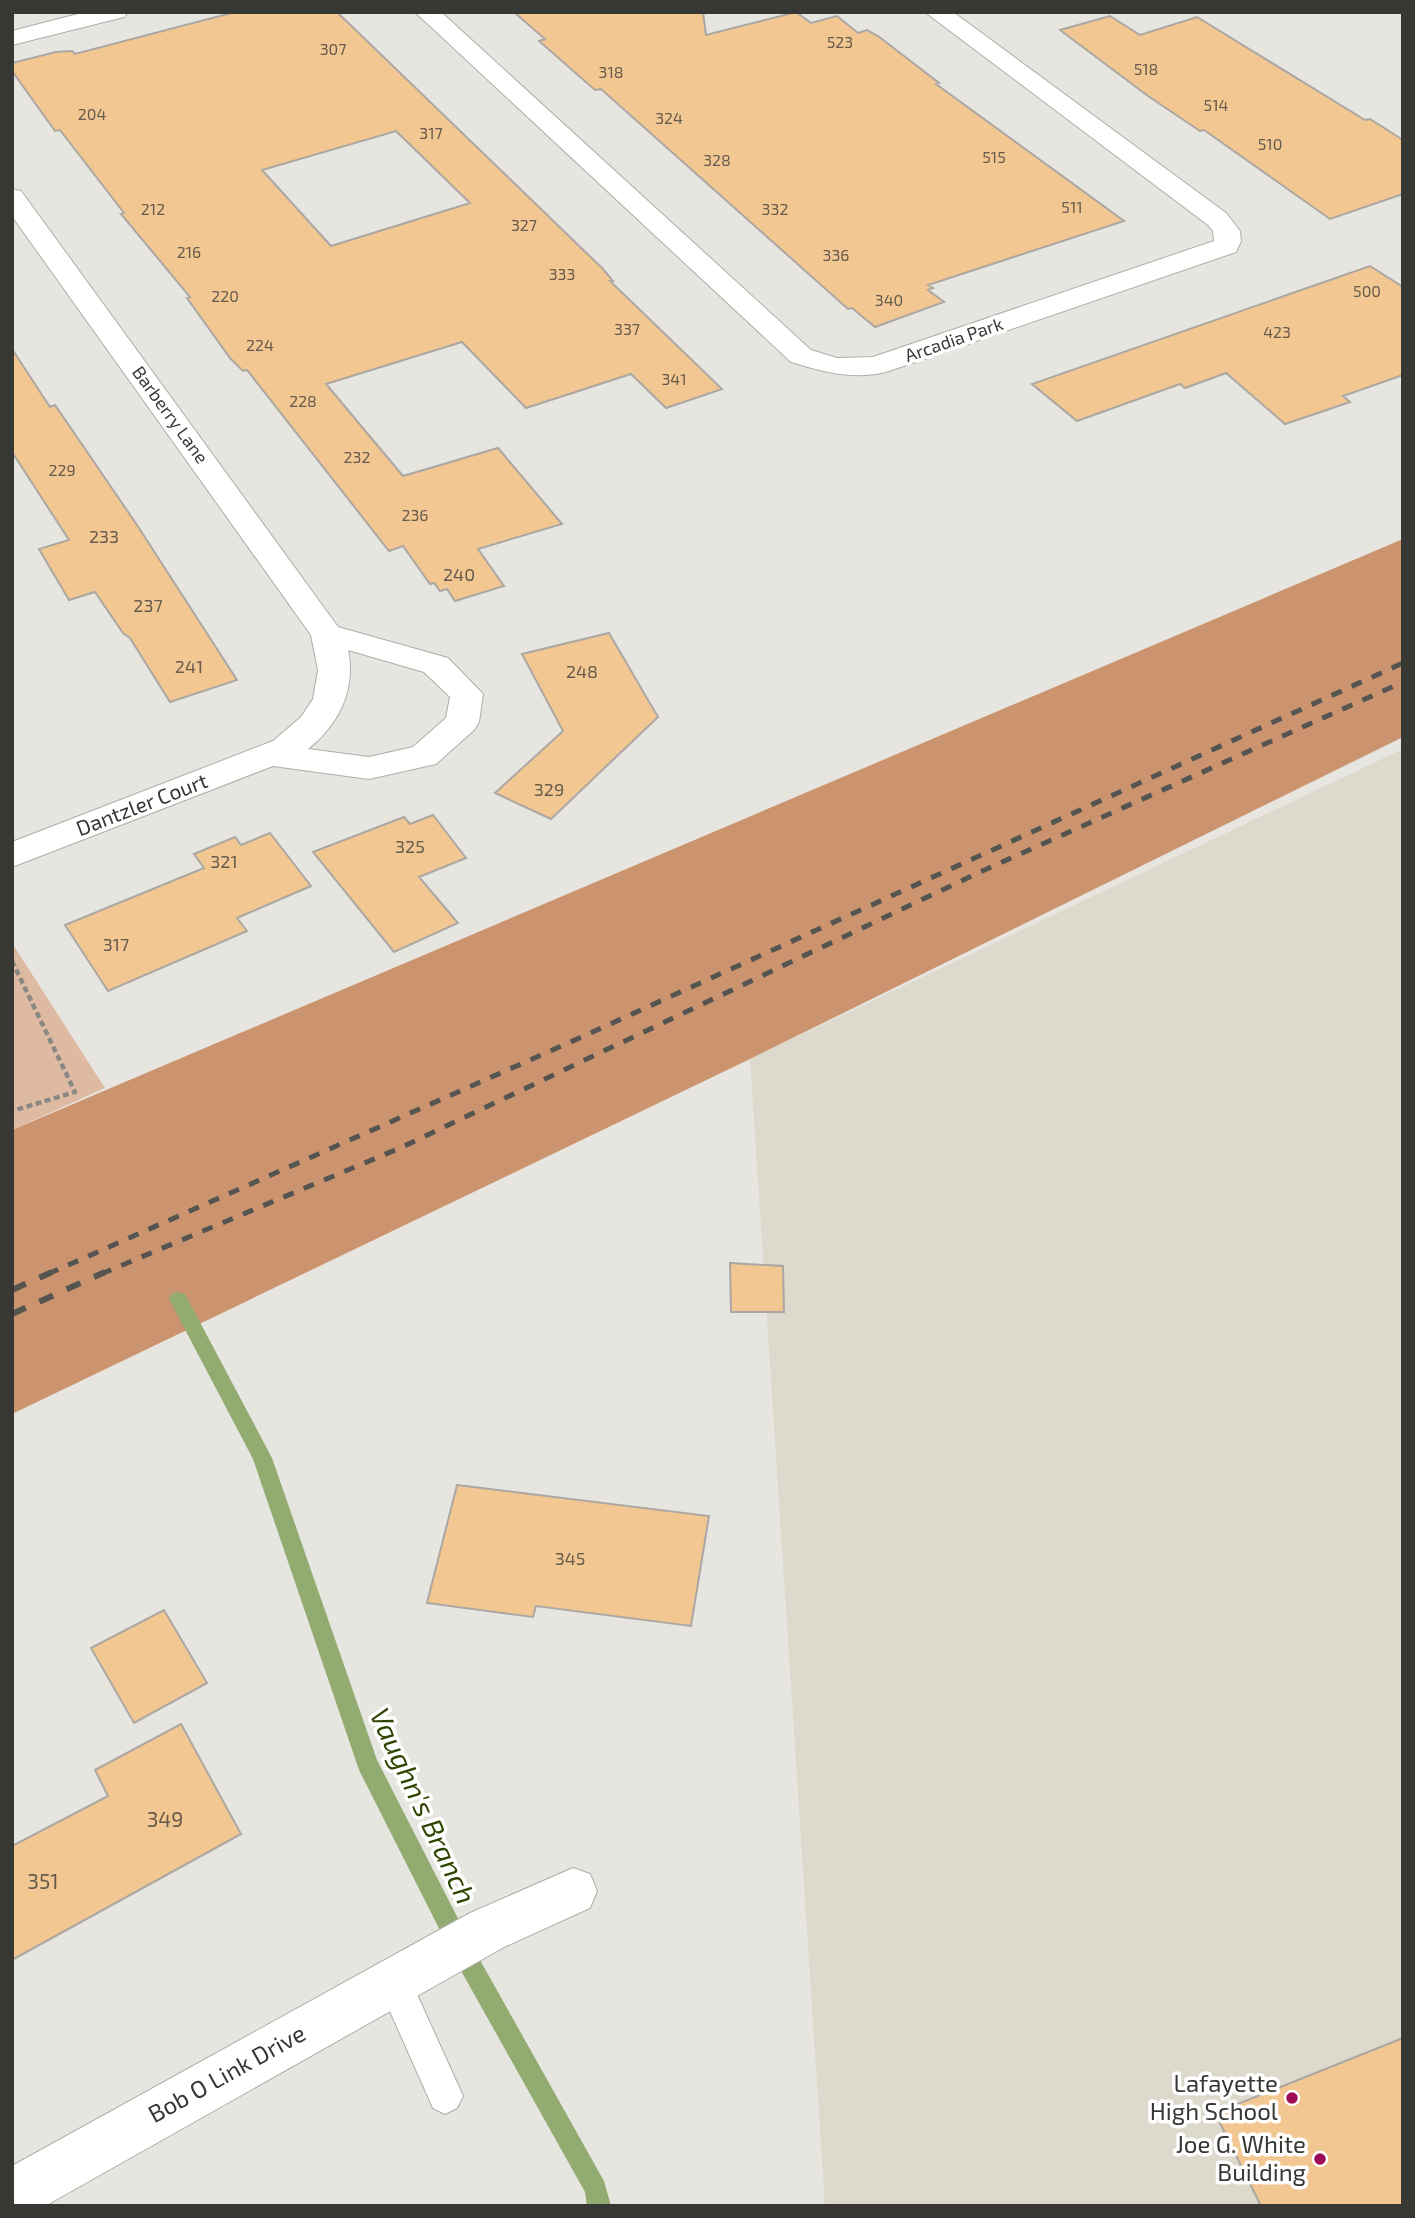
<svg xmlns="http://www.w3.org/2000/svg" width="1415" height="2218" font-family="'Exo 2',sans-serif">
<style>
.built{fill:#ddd9cc}
.green{fill:#dfbaa3}
.forest{fill:#cb936e}
.lines{fill:none;stroke-linecap:round;stroke-linejoin:round}
.stream{fill:#92ab71;fill-rule:evenodd}
.building{fill:#f3c792;stroke:#aba7a2;stroke-width:2;fill-rule:evenodd}
.service-casing{stroke:#afada8;stroke-width:2}
.minor-casing{stroke:#afada8;stroke-width:2}
.path{stroke:#898883;stroke-width:4.5;stroke-dasharray:6 3.5;stroke-linecap:butt}
.service{fill:#fff;fill-rule:evenodd}
.minor{fill:#fff;fill-rule:evenodd}
.rail-far1{stroke:#545450;stroke-width:5;stroke-dasharray:11 11;stroke-linecap:butt}
.rail{stroke:#545450;stroke-width:6;stroke-dasharray:15 15;stroke-linecap:butt}
.poi-dot{fill:#9e0c57;stroke:#fff;stroke-width:2.5}
.labels{text-anchor:middle;stroke-width:7;stroke-linejoin:round;paint-order:stroke}
.far-number-label{font-size:16px;fill:#665b4c}
.far-street-label{font-size:18px;fill:#373734;stroke:#fff}
.number-label{font-size:18px;fill:#665b4c}
.street-label{font-size:21px;fill:#373734;stroke:#fff}
.near-number-label{font-size:21px;fill:#665b4c}
.near-street-label{font-size:24px;fill:#373734;stroke:#fff}
.near-poi-label{font-size:24px;fill:#373734;stroke:#fff;text-anchor:end}
.near-water-label{font-size:28px;font-style:italic;fill:#2f4501;stroke:#fff}
</style>
<rect width="100%" height="100%" fill="#e7e5df"/>
<!-- built -->
<path class="built" d="M1403,749V2206H825L750,1059Z"/>
<!-- green -->
<path class="green" d="M12,943L105,1088L12,1130Z"/>
<!-- forest -->
<path class="forest" d="M1403,539V737L750,1059L12,1414V1130Z"/>
<g class="lines">
<!-- stream -->
<path class="stream" d="M178,1292L185,1294L272,1458L377,1760L471,1944L604,2181L611,2206H587L585,2192L455,1960L359,1770L253,1459L169,1299L171,1294Z"/>
</g>
<!-- building -->
<path class="building" d="M235,12H337L603,269L613,281H610L722,389L666,408L631,374L526,408L462,342L326,384L403,476L498,448L562,524L478,549L504,586L455,601L447,589L440,591L434,583L430,584L403,546L389,551L247,370L243,371L230,358L187,298L190,297L121,214L124,213L60,130L55,131L12,71V63L56,52L72,51L75,54ZM396,131L470,203L331,246L262,170Z
M514,12H703L706,35L796,12L811,23L837,16L858,33L867,30L878,36L939,83L936,84L1124,221L928,285L933,288L928,290L944,302L875,327L852,308L848,309L601,89L595,90L539,41L545,39Z
M1110,16L1140,35L1197,17L1365,120L1370,119L1403,140V194L1330,219L1204,130L1200,131L1148,96L1060,30Z
M1370,266L1403,287V375L1343,396L1350,402L1285,424L1226,373L1185,388L1180,384L1077,421L1032,384Z
M12,349L50,407L55,405L137,525L237,680L170,702L130,638L123,633L95,592L69,600L39,549L69,540L12,452Z
M609,633L658,717L551,819L495,793L563,731L522,654Z
M433,815L466,858L419,877L458,923L394,952L313,852L404,817L410,824Z
M270,833L311,886L237,918L247,931L108,991L65,925L204,868L194,854L235,837L241,845Z
M730,1263L783,1266L784,1312H731Z
M457,1485L709,1516L691,1626L536,1606L533,1617L427,1603Z
M164,1610L207,1683L134,1723L91,1648Z
M181,1724L241,1834L12,1960V1846L108,1796L95,1770Z
M1403,2038V2206H1261L1215,2113Z"/>
<g class="lines">
<!-- service casing -->
<g class="service-casing">
<path id="service" d="M394,1965L406,1970L463,2096L457,2108L445,2114L433,2108L377,1982L382,1970Z"/>
</g>
<!-- minor casing -->
<g class="minor-casing">
<path id="minor" d="M86,12H128L124,17L12,45V31Z
M415,12H441L811,350L837,358L873,357L1214,241L1213,231L1208,225L925,12H953L1226,213L1240,231L1241,241L1236,252L886,372C853,380 823,372 791,362Z
M12,189L21,191L338,627L448,658L483,694L479,722L474,730L436,764L369,779L273,766L12,867V842L273,741L301,717L313,699L318,670L311,635L12,216ZM348,650L424,672L450,697L446,718L413,747L369,757L308,749C339,724 356,690 348,650Z
M573,1868L590,1874L597,1891L590,1908L504,1947L45,2206H12V2166L470,1913Z"/>
</g>
<!-- path -->
<path class="path" d="M12,961L75,1092L12,1111"/>
<!-- service -->
<use href="#service" class="service"/>
<!-- minor -->
<use href="#minor" class="minor"/>
<!-- rail-far1 -->
<path class="rail-far1" d="M48,1274L575,1040L1403,663
M101,1274L400,1148L980,872L1403,682"/>
<!-- rail -->
<path class="rail" d="M12,1290L52,1272
M12,1314L105,1272"/>
</g>
<!-- markers -->
<g class="poi-dot">
<circle cx="1292" cy="2098" r="7"/>
<circle cx="1320" cy="2159" r="7"/>
</g>
<g class="labels">
<!-- far-number labels -->
<g class="far-number-label">
<text x="840" y="48">523</text>
<text x="333" y="55">307</text>
<text x="1146" y="75">518</text>
<text x="611" y="78">318</text>
<text x="1216" y="111">514</text>
<text x="92" y="120">204</text>
<text x="669" y="124">324</text>
<text x="431" y="139">317</text>
<text x="1270" y="150">510</text>
<text x="994" y="163">515</text>
<text x="717" y="166">328</text>
<text x="1072" y="213">511</text>
<text x="153" y="215">212</text>
<text x="775" y="215">332</text>
<text x="524" y="231">327</text>
<text x="189" y="258">216</text>
<text x="836" y="261">336</text>
<text x="562" y="280">333</text>
<text x="1367" y="297">500</text>
<text x="225" y="302">220</text>
<text x="889" y="306">340</text>
<text x="627" y="335">337</text>
<text x="1277" y="338">423</text>
<text x="260" y="351">224</text>
<text x="674" y="385">341</text>
<text x="303" y="407">228</text>
<text x="357" y="463">232</text>
<text x="62" y="476">229</text>
<text x="415" y="521">236</text>
</g>
<!-- far-street labels -->
<g class="far-street-label">
<text transform="translate(954 340) rotate(-19)" y="6">Arcadia Park</text>
<text transform="translate(170 415) rotate(54)" y="6">Barberry Lane</text>
</g>
<!-- number labels -->
<g class="number-label">
<text x="104" y="543">233</text>
<text x="459" y="581">240</text>
<text x="148" y="612">237</text>
<text x="189" y="673">241</text>
<text x="582" y="678">248</text>
<text x="549" y="796">329</text>
<text x="410" y="853">325</text>
<text x="224" y="868">321</text>
<text x="116" y="951">317</text>
<text x="570" y="1565">345</text>
</g>
<!-- street labels -->
<g class="street-label">
<text transform="translate(142 805) rotate(-21)" y="7">Dantzler Court</text>
</g>
<!-- near-number labels -->
<g class="near-number-label">
<text x="165" y="1827">349</text>
<text x="43" y="1889">351</text>
</g>
<!-- near-street labels -->
<g class="near-street-label">
<text transform="translate(227 2074) rotate(-29)" y="8">Bob O Link Drive</text>
</g>
<!-- near-poi labels -->
<g class="near-poi-label">
<text x="1278" y="2092">Lafayette<tspan x="1278" dy="28">High School</tspan></text>
<text x="1306" y="2153">Joe G. White<tspan x="1306" dy="28">Building</tspan></text>
</g>
<!-- near-water labels -->
<g class="near-water-label">
<text transform="translate(423 1806) rotate(65)" y="10">Vaughn's Branch</text>
</g>
</g>
<!-- border -->
<rect width="1415" height="2218" fill="none" stroke="#373734" stroke-width="28"/>
</svg>
